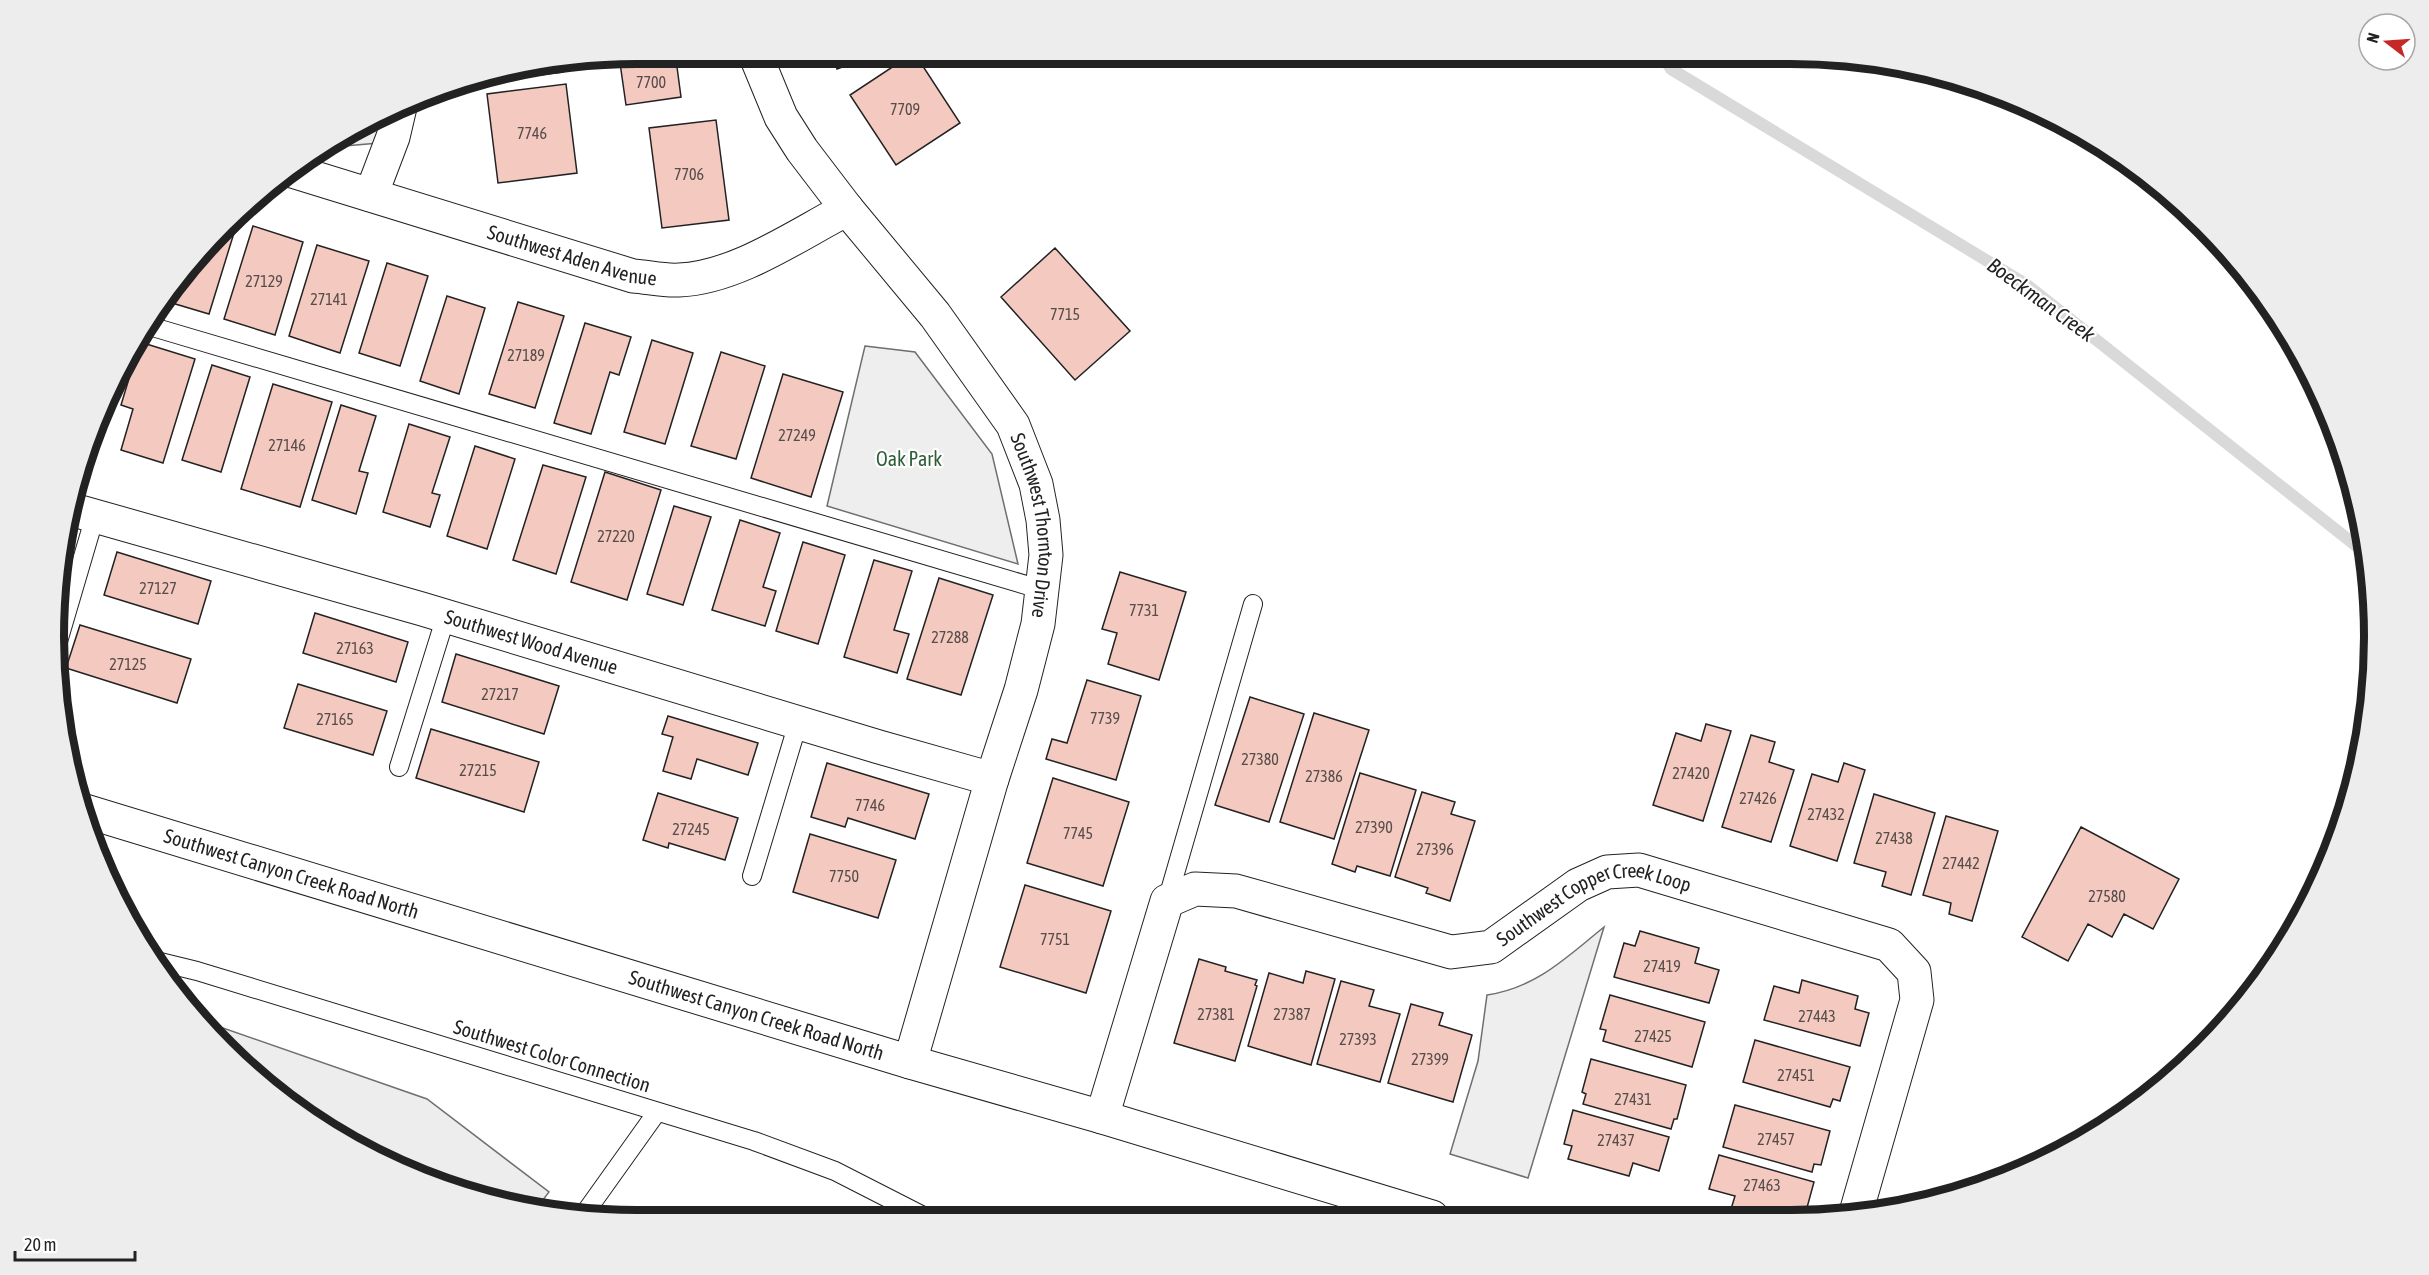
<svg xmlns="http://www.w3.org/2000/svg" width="2429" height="1275" font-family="'Asap Condensed',sans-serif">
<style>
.green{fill:#eee;stroke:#6f6f6f;stroke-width:1.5}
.parking{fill:#ededed;stroke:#6f6f6f;stroke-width:1.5}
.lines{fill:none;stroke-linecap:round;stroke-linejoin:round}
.stream{stroke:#d9d9d9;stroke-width:12}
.building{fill:#f3c9c0;stroke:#222;stroke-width:1.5}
.lane-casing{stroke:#222;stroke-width:20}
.street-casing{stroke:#222;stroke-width:35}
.secondary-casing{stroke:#222;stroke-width:35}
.lane{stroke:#fff;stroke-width:18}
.street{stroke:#fff;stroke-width:33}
.secondary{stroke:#fff;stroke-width:33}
.labels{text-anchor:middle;stroke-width:4.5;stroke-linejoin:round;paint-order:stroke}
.number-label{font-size:16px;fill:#564c4a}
.street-label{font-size:20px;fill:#222;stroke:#fff}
.park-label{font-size:20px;fill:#2f5e38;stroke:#fff}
.water-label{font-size:21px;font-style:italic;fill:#222;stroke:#fff}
.rim{fill:none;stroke:#222;stroke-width:8}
</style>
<rect width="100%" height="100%" fill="#fff"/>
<!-- green -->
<path class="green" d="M380,117L379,143L321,148L346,132Z
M865,346L915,352L992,454L1018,564L827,506Z
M1604,927L1528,1178L1450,1154L1478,1061L1487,995C1536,988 1567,957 1604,927Z"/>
<!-- parking -->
<path class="parking" d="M200,1020L427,1099L549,1192L536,1209L486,1201L379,1161L283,1101L225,1050Z"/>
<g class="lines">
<!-- stream -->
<path class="stream" d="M1662,55L1671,69L2027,285L2369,556"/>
</g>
<!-- building -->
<path class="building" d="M638,54H697L698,64L677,67L681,97L626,105L619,56Z
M832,54H877L837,69Z
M912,54H915L960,123L896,165L850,95Z
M562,61L563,72L491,81V74L524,65Z
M566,84L577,173L498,183L487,94Z
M716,120L729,220L662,228L649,128Z
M235,219L238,220L209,314L162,300L199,253Z
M253,226L303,242L275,335L224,319Z
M317,245L369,261L340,353L289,336Z
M1055,248L1130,331L1075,380L1001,297Z
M387,263L428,276L400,366L359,353Z
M447,296L485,308L459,394L420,381Z
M518,302L564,316L535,408L489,394Z
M585,323L631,337L619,375L610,372L591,434L554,423Z
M652,340L693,353L665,444L624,432Z
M140,342L195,359L163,463L121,450L133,409L121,405Z
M721,352L765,366L736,459L691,446Z
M212,365L250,377L221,472L182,460Z
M783,374L843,392L811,497L751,478Z
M273,384L332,402L300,507L241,489Z
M341,405L376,416L359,471L368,473L356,514L312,500Z
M409,424L450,437L432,493L440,495L430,527L383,512Z
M475,446L515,459L487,549L447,536Z
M543,465L586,477L556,574L513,560Z
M605,472L661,490L627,600L571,582Z
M674,506L711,517L683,605L647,594Z
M740,520L780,533L763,587L776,591L765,626L712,610Z
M803,542L845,555L818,644L776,631Z
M117,552L211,581L198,624L104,595Z
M874,560L912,571L894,630L909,634L897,673L844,657Z
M1120,572L1186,592L1159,680L1108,664L1117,633L1102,629Z
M939,578L993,595L961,695L907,679Z
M315,613L408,642L396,682L303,653Z
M80,625L191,659L177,703L66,668Z
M456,654L559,686L544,734L442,702Z
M1087,680L1141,696L1116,780L1046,759L1052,739L1067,743Z
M298,684L387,711L373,755L284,728Z
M1250,697L1304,714L1269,822L1215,805Z
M1314,713L1369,730L1334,839L1280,822Z
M668,716L758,743L748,775L697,759L691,779L663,771L673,737L662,734Z
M1706,724L1731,731L1703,821L1653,805L1676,733L1701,741Z
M431,729L539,762L524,812L416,778Z
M1751,735L1775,742L1769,762L1794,770L1771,842L1722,827Z
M827,763L929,794L915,839L848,818L845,827L811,817Z
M1844,763L1865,770L1837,861L1790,846L1812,774L1838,782Z
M1360,773L1416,790L1390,876L1357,866L1355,872L1332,864Z
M1053,778L1129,802L1103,886L1027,863Z
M1422,792L1455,802L1451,814L1475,821L1450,901L1426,893L1428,888L1395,877Z
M658,793L738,818L725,860L669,843L668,848L643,840Z
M1874,794L1935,813L1911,895L1882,886L1886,872L1854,863Z
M1946,816L1998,831L1972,921L1949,914L1951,903L1923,895Z
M2081,827L2179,879L2153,929L2124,914L2112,937L2088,924L2068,961L2022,937Z
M810,834L896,860L878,918L793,892Z
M1025,885L1111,911L1086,993L1000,967Z
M1640,931L1699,948L1695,963L1719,970L1709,1003L1614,977L1624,943L1635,946Z
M1199,959L1226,967L1225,971L1257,980L1255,985L1257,986L1235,1061L1174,1043Z
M1306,971L1335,979L1311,1065L1248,1046L1269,973L1303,983Z
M1802,980L1858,996L1855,1009L1869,1013L1860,1046L1764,1020L1774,986L1799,993Z
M1341,981L1374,990L1369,1006L1400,1014L1380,1082L1317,1064Z
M1610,995L1705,1022L1692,1067L1603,1041L1606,1030L1600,1029Z
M1411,1004L1443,1013L1439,1025L1472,1035L1453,1102L1388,1083Z
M1755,1040L1850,1067L1840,1101L1833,1099L1830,1107L1743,1082Z
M1591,1059L1686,1085L1677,1119H1674L1671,1129L1583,1104L1586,1094L1582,1092Z
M1735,1105L1830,1131L1821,1165L1814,1164L1812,1172L1723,1147Z
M1573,1110L1669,1137L1659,1171L1633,1163L1629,1176L1568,1159L1572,1146L1564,1144Z
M1719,1155L1814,1182L1805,1215L1795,1213L1794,1216H1759L1731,1209L1735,1196L1709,1189Z"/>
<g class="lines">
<!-- lane casing -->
<g class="lane-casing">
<path id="lane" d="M146,325L1043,590
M57,645L95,516
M399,767L446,616
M752,876L798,723
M1167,901L1253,604
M152,960L197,971L754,1141L835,1171L929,1219
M582,1217L657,1112"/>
</g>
<!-- street casing -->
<g class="street-casing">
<g id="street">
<path id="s1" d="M755,54L781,117L802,150L847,209L935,315L1013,425L1036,484L1043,520L1046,555L1038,624L1021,690L992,779L910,1062"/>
<path id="s2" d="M289,170L633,276C648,277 664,281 679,280C736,278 797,235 847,209"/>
<path d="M371,195L393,137L400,107"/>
<path id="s3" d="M70,509L422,609L879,747L992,779"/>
<path id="s4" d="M1102,1117L1167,901L1195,889L1236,891L1451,952L1491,947L1578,885L1607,872L1639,870L1889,945L1914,972L1917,1000L1855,1216"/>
</g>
</g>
<!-- secondary casing -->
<g class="secondary-casing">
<g id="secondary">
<path id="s5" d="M82,810L910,1062L1102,1117L1432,1217"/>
</g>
</g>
<!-- lane -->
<use href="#lane" class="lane"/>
<!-- street -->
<use href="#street" class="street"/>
<!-- secondary -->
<use href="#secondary" class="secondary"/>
</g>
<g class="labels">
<!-- number labels -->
<g class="number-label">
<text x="651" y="88">7700</text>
<text x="905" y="115">7709</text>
<text x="532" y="139">7746</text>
<text x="689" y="180">7706</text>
<text x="264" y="287">27129</text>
<text x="329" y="305">27141</text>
<text x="1065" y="320">7715</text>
<text x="526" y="361">27189</text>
<text x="797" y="441">27249</text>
<text x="287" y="451">27146</text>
<text x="616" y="542">27220</text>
<text x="158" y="594">27127</text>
<text x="1144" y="616">7731</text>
<text x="950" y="643">27288</text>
<text x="355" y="654">27163</text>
<text x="128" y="670">27125</text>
<text x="500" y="700">27217</text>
<text x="1105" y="724">7739</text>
<text x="335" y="725">27165</text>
<text x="1260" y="765">27380</text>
<text x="478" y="776">27215</text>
<text x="1691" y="779">27420</text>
<text x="1324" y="782">27386</text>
<text x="1758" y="804">27426</text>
<text x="870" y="811">7746</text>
<text x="1826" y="820">27432</text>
<text x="1374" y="833">27390</text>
<text x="691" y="835">27245</text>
<text x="1078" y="839">7745</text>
<text x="1894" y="844">27438</text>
<text x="1435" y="855">27396</text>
<text x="1961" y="869">27442</text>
<text x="844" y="882">7750</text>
<text x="2107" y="902">27580</text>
<text x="1055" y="945">7751</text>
<text x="1662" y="972">27419</text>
<text x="1216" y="1020">27381</text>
<text x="1292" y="1020">27387</text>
<text x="1817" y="1022">27443</text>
<text x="1653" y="1042">27425</text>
<text x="1358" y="1045">27393</text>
<text x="1430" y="1065">27399</text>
<text x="1796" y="1081">27451</text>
<text x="1633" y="1105">27431</text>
<text x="1776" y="1145">27457</text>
<text x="1616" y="1146">27437</text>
<text x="1762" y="1191">27463</text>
</g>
<!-- street labels -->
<g class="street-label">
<text dy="7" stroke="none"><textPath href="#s2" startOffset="296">Southwest Aden Avenue</textPath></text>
<text dy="7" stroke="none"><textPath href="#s1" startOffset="558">Southwest Thornton Drive</textPath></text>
<text dy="7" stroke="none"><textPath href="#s3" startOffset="480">Southwest Wood Avenue</textPath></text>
<text dy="7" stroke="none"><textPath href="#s5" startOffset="219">Southwest Canyon Creek Road North</textPath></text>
<text dy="7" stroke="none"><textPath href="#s4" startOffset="678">Southwest Copper Creek Loop</textPath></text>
<text dy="7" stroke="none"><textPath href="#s5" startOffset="705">Southwest Canyon Creek Road North</textPath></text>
<text transform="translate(552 1056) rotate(17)" y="7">Southwest Color Connection</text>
</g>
<!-- park labels -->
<g class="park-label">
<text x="909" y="466">Oak Park</text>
</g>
<!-- water labels -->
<g class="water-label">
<text transform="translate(2041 300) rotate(36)" y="7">Boeckman Creek</text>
</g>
</g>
<!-- crop -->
<path d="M0 0H2429V1275H0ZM637 64H1791A573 573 0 0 1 2364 637V637A573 573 0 0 1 1791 1210H637A573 573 0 0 1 64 637V637A573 573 0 0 1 637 64Z" fill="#ededed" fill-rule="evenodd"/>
<path class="rim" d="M637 64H1791A573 573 0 0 1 2364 637V637A573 573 0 0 1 1791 1210H637A573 573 0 0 1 64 637V637A573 573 0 0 1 637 64Z"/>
<!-- north arrow -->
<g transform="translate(2387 42) rotate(287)"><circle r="28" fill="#ffffff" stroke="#a7a7a7" stroke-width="1.5"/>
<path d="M0-4.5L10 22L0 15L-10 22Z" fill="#c62828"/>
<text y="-9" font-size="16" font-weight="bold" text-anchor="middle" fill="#222222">N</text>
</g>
<!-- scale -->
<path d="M15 1251v9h120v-9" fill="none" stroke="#222222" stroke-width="3"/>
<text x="24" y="1251" font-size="18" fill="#222222" stroke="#ffffff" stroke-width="4.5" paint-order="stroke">20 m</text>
</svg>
